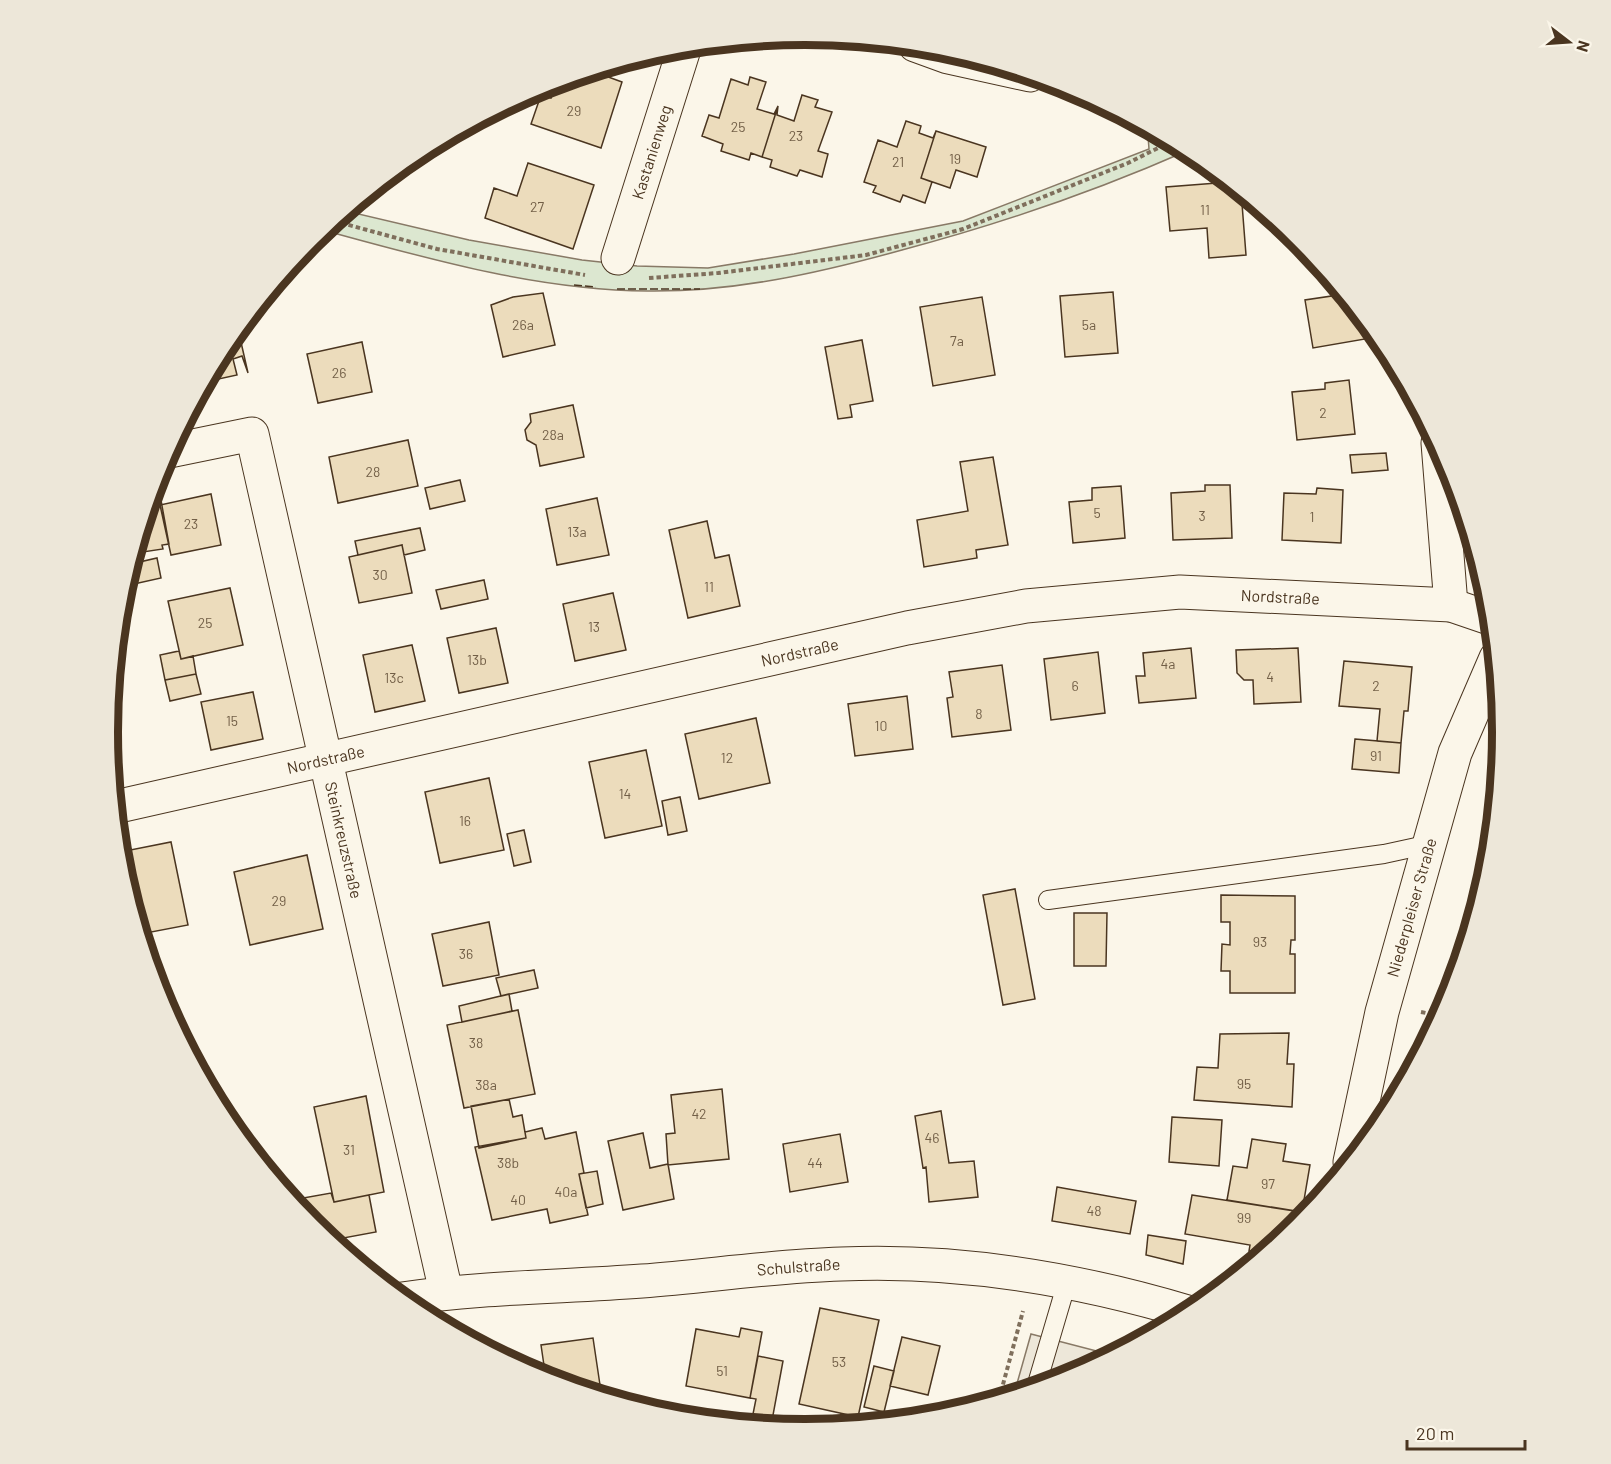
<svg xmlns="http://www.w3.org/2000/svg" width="1611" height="1464" font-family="Barlow,sans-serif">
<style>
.green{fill:#dce7d0;stroke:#887966;stroke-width:1.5}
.parking{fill:#ede7d9;stroke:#887966;stroke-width:1.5}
.building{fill:#ecdcbc;stroke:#4a3520;stroke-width:1.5}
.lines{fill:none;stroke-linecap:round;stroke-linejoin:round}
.lane-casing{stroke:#4a3520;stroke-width:20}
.street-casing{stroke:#4a3520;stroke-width:35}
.secondary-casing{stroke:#4a3520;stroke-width:35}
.path{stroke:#7f6f5c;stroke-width:4;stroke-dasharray:4.5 3;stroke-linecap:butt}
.lane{stroke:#fbf6e9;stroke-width:18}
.street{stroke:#fbf6e9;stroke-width:33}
.secondary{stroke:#fbf6e9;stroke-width:33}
.fence{stroke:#4a3520;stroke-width:1.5;stroke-dasharray:8 3;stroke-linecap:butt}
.labels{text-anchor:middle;stroke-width:4.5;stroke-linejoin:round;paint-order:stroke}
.number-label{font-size:14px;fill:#725f47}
.street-label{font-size:16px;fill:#4a3520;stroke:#fbf6e9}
.rim{fill:none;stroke:#4a3520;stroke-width:8}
</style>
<rect width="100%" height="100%" fill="#fbf6e9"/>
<!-- green -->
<path class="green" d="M1148,136H1164L1189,150C1096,191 1000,224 902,250C819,273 735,292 648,291C537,290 429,259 323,230L346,211L469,240L582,260L637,266L708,268L794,254L963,221L1149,149Z"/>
<!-- parking -->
<path class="parking" d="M1031,1334L1112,1355L1072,1377L1014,1394Z"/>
<!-- building -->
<path class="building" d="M592,71L622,82L601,148L531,124L541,95L551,98L557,82Z
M750,77L766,82L757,109L774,114L778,106L762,157L751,153L749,160L721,151L723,144L702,136L709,115L719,118L731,79L748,85Z
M802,95L818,100L815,107L832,112L818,151L828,154L822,177L800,170L797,176L770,167L772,160L762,157L778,106L777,115L794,121Z
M906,121L921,126L919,133L933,138L936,131L921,178L932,182L925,203L903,195L900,202L873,192L876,186L864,182L878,140L897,147Z
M936,131L986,147L977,177L956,170L950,188L921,178Z
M528,163L594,185L573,249L485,218L494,188L517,196Z
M1230,182L1241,191L1246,255L1209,258L1207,228L1170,231L1166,187Z
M1337,289H1340L1369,324L1371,338L1313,348L1305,300L1338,295Z
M1113,292L1118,353L1065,357L1060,296Z
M543,293L555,345L503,357L491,305L513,297Z
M982,297L995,375L933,386L920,307Z
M238,329L248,373L242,356L233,359L237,375L205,382L226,344Z
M862,340L873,401L850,405L852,417L838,419L825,347Z
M362,342L372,392L318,403L307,354Z
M1349,380L1355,434L1297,440L1292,392L1325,389V383Z
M573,405L584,457L540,466L536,445L527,440L525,430L531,422L530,414Z
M408,440L418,486L338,503L329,457Z
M1386,453L1388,470L1352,473L1350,455Z
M993,457L1008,545L976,550L977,558L924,567L917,520L968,511L960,462Z
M460,480L465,501L430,509L425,488Z
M1205,485H1230L1232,538L1173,540L1171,493L1205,491Z
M1121,486L1125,538L1073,543L1069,502L1092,500V488Z
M1317,488L1343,490L1341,543L1282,540L1284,493L1316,494Z
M211,494L221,545L171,555L160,505Z
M160,495L169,544L162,545L163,549L143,552L141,543H137L151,497Z
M597,498L609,555L557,565L546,509Z
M707,521L715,558L729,555L740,606L688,618L669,530Z
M420,528L425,550L404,555L402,545L358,555L355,541Z
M402,545L412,593L359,603L349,557Z
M157,558L161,578L125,586L131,564Z
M484,580L488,599L441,609L436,590Z
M230,588L243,645L181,659L168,601Z
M613,593L626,650L575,661L563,604Z
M496,628L508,683L459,693L447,638Z
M412,645L425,701L375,712L363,655Z
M1191,648L1196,698L1139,703L1136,676H1145L1143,653Z
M1298,648L1301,702L1254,704L1253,680H1244L1237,673L1236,650Z
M179,651L181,659L193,656L196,674L165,680L160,655Z
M1098,652L1105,713L1051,720L1044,659Z
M1344,661L1412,667L1408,711H1404L1401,743L1377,741L1380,709L1339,706Z
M1002,665L1011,730L952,737L947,698L953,697L949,672Z
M196,674L201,694L170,701L165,680Z
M253,692L263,739L211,750L201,702Z
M907,696L913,749L855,756L848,704Z
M756,718L770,783L699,799L685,734Z
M1355,739L1401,743L1399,773L1352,769Z
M646,750L662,826L605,838L589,762Z
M489,778L504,850L440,863L425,792Z
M680,797L687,831L668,835L662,801Z
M524,830L531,862L514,866L507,834Z
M171,842L188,925L141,934L121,868L120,852Z
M307,855L323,929L250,945L234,872Z
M1015,889L1035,999L1003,1005L983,895Z
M1221,895L1295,896V940H1291L1290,954H1295V993H1230V971H1221L1222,944L1230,945V922H1221Z
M1074,913H1107L1106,966H1074Z
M1472,913L1476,914L1459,969L1454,967Z
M489,922L499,975L443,986L432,934Z
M534,970L538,988L501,996L496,978Z
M509,994L512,1011L462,1022L459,1006Z
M518,1010L535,1094L464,1108L447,1025Z
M1289,1033L1287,1064H1294L1292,1107L1194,1100L1197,1067L1218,1068L1220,1034Z
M722,1089L729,1159L668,1165L666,1134L675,1133L671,1095Z
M366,1096L384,1192L334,1202L314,1107Z
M509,1099L513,1117L522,1115L526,1138L479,1148L471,1106Z
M941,1111L949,1163L974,1161L978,1197L929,1202L926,1167L923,1168L915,1116Z
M1172,1117L1222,1120L1219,1166L1169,1162Z
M542,1128L545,1139L576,1132L584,1173L579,1174L588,1215L550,1223L547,1209L492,1220L475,1147L526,1138L525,1132Z
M643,1133L650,1168L668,1164L674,1199L623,1210L608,1141Z
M840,1134L848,1182L790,1192L783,1144Z
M1252,1139L1286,1144L1283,1161L1310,1165L1302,1212L1227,1200L1233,1166L1247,1168Z
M597,1171L603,1204L586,1208L579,1174Z
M1057,1187L1136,1201L1130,1234L1052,1221Z
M331,1193L334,1202L369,1195L376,1232L343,1238L345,1247L340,1248L312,1225L292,1200Z
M1192,1195L1301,1212L1299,1224L1265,1253L1249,1251L1250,1245L1185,1234Z
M1148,1235L1186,1241L1183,1264L1146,1255Z
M820,1308L879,1320L858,1417L799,1404Z
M741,1328L762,1332L750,1398L686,1386L696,1329L739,1337Z
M902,1337L940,1346L928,1395L890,1386Z
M593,1338L600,1385L578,1388L546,1379L541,1345Z
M758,1356L783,1361L771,1426L751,1424L756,1399L750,1398Z
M874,1366L894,1371L884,1412L864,1407Z"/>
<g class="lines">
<!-- lane casing -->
<g class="lane-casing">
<path id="lane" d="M1048,900L1384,854L1430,844
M1036,1387L1067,1282"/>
</g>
<!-- street casing -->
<g class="street-casing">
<g id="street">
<path d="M915,45L948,57L1030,75"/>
<path id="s1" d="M618,258L685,46"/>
<path d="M1438,443L1451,605"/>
<path id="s2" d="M169,451L252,434L446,1292"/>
<path id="s3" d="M115,807L907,628L1026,606L1180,592L1451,605L1492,619"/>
<path id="s4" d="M1350,1162L1382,1012L1455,753L1496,658"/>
</g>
</g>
<!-- secondary casing -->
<g class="secondary-casing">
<g id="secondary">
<path id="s5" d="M402,1299C481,1287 562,1287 642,1281C708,1276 775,1266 841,1264C960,1259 1078,1279 1191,1313"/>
</g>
</g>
<!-- path -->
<path class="path" d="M334,221L437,249L585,275
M649,278L718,273L866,255L963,229L1128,163L1172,141
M1421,1012L1441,1016
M1226,1285L1228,1283
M999,1399L1023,1311"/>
<!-- lane -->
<use href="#lane" class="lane"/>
<!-- street -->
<use href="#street" class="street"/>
<!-- secondary -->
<use href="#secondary" class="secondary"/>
<!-- fence -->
<path class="fence" d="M574,285L596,287
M617,289H700"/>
</g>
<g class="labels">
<!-- number labels -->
<g class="number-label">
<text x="574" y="116">29</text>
<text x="738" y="132">25</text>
<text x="796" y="141">23</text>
<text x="955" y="164">19</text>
<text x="898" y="167">21</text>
<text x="537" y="212">27</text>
<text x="1205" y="215">11</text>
<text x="523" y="330">26a</text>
<text x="1089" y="330">5a</text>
<text x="957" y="346">7a</text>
<text x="339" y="378">26</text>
<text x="1323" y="418">2</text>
<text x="553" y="440">28a</text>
<text x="373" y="477">28</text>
<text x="1097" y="518">5</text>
<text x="1202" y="521">3</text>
<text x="1312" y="522">1</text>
<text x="191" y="529">23</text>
<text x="577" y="537">13a</text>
<text x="380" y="580">30</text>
<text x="709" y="592">11</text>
<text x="205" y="628">25</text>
<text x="594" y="632">13</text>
<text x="477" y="665">13b</text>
<text x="1168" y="669">4a</text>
<text x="1270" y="682">4</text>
<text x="394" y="683">13c</text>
<text x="1075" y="691">6</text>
<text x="1376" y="691">2</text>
<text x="979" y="719">8</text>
<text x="232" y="726">15</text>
<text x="881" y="731">10</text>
<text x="1376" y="761">91</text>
<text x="727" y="763">12</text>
<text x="625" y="799">14</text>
<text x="465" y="826">16</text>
<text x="279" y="906">29</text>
<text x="1260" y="947">93</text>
<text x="466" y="959">36</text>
<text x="476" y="1048">38</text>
<text x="1244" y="1089">95</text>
<text x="486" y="1090">38a</text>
<text x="699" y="1119">42</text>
<text x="932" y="1143">46</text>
<text x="349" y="1155">31</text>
<text x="508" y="1168">38b</text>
<text x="815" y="1168">44</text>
<text x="1268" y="1189">97</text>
<text x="566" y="1197">40a</text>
<text x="518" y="1205">40</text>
<text x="1094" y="1216">48</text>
<text x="1244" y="1223">99</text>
<text x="839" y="1367">53</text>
<text x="722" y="1376">51</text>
</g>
<!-- street labels -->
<g class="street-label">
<text dy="6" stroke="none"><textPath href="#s1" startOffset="111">Kastanienweg</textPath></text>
<text dy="6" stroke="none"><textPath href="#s3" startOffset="1188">Nordstraße</textPath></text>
<text dy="6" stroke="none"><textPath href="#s3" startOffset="702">Nordstraße</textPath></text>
<text dy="6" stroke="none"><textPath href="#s3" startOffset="216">Nordstraße</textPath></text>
<text dy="6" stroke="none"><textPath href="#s2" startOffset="501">Steinkreuzstraße</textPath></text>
<text dy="6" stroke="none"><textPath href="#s4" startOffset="262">Niederpleiser Straße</textPath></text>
<text dy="6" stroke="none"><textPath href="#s5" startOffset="398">Schulstraße</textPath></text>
</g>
</g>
<!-- crop -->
<path d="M0 0H1611V1464H0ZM118 732a687 687 0 1 1 1374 0a687 687 0 1 1-1374 0Z" fill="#ede7d9" fill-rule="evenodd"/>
<path class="rim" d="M118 732a687 687 0 1 1 1374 0a687 687 0 1 1-1374 0Z"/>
<!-- north arrow -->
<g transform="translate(1569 42) rotate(107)" stroke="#fbf6e9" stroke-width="4.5" paint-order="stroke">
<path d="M0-4.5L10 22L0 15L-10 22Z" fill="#4a3520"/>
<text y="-9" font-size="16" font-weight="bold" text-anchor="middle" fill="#4a3520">N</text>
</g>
<!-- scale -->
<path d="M1407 1440v9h118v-9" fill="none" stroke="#4a3520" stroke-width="3"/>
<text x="1416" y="1440" font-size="18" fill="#4a3520" stroke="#fbf6e9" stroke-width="4.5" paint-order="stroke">20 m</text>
</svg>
